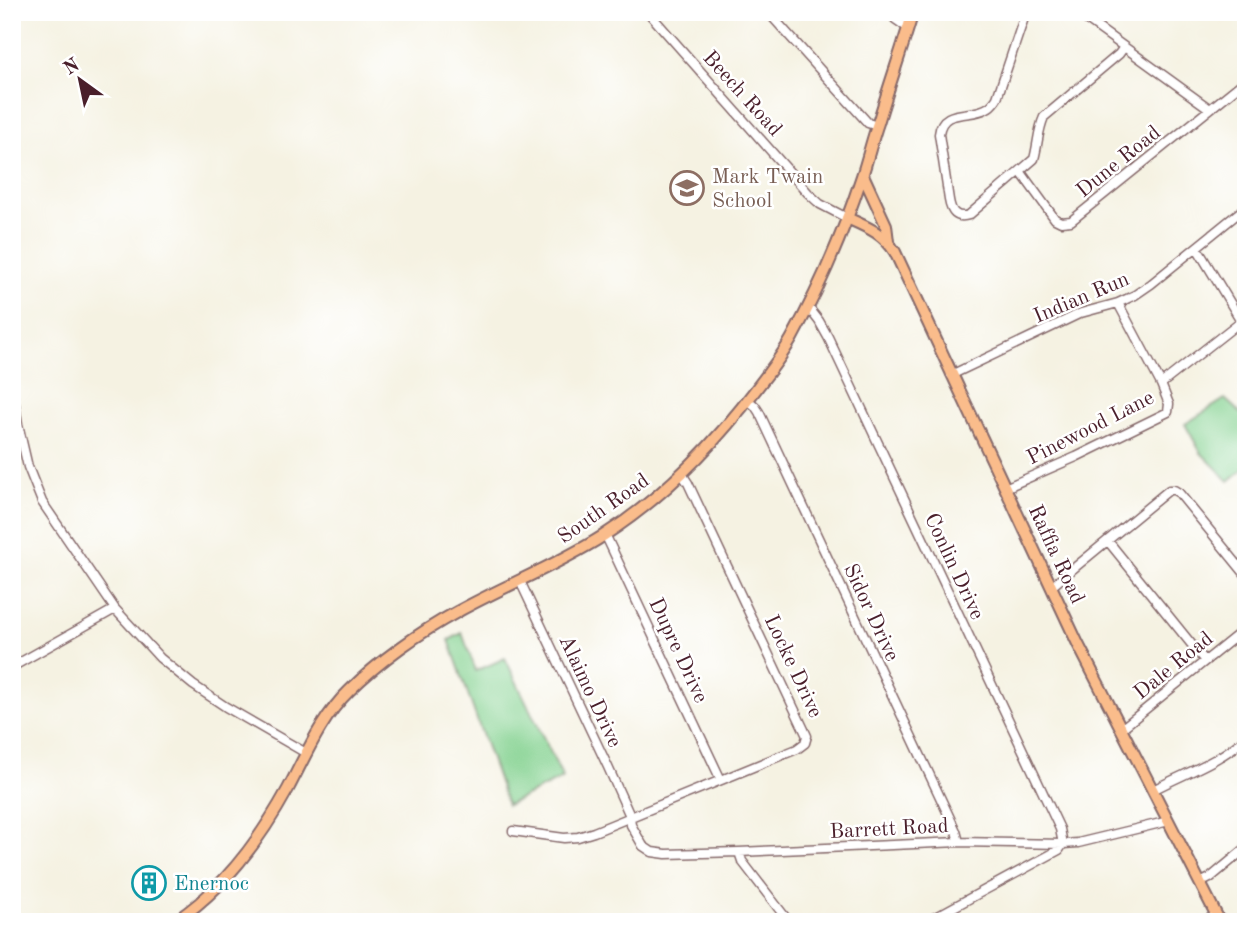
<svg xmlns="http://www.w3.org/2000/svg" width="1258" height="934" font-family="'Old Standard TT',serif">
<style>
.green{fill:#83d18f;stroke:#66785d;stroke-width:2}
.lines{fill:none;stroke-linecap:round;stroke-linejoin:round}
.minor-casing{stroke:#86696b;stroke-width:11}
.major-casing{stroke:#86696b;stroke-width:14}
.minor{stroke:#fff;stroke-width:8}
.major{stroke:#fabc8b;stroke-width:10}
.labels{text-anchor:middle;stroke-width:5;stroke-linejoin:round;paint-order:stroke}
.street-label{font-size:21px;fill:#4a1f2b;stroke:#fff}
.education-label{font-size:21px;fill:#785e54;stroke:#fff;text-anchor:start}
.culture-label{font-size:21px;fill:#0d838f;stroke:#fff;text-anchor:start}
</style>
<rect width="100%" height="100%" fill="#fff"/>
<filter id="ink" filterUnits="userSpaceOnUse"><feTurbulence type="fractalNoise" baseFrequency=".0143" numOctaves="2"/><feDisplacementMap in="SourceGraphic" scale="14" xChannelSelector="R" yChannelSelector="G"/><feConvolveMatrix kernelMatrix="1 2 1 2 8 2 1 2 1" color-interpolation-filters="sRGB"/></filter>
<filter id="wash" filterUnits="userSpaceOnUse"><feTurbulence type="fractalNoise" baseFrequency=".00686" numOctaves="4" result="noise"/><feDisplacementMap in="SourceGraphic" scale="28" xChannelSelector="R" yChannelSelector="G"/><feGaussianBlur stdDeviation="1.57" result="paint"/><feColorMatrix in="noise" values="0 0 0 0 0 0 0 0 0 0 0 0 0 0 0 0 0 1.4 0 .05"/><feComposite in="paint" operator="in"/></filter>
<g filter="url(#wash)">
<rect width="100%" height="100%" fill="#f5f2e2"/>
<!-- green -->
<path class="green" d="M1225,399L1244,416L1246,415V467L1229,481L1201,453L1185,424Z
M462,633L476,671L505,658L563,778L507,805L449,640Z"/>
</g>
<g filter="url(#ink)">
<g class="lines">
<!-- minor casing -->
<g class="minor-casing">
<path id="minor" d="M648,12L808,193L820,204L847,218
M768,12L868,123L877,126
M889,12L895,19L908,28
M1026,12L997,98C996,100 991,106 989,107C972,119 942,106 939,134L949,200C951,212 956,219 969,215L1034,159C1038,145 1038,130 1044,117L1119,54L1124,47
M1076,12L1210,109
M1020,171L1055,219L1061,222L1071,221L1246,80
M1197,248L1246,329
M808,307L819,321L828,337L1060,829L1063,844L1059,850L926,922
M951,375L1081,313L1118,303L1135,295L1151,284L1246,207
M1161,384L1241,321
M12,387L18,424L28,467L42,502L115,609L160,658L193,685L226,707L306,753
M748,400L755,406L759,412L956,831L959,842
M1005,488L1076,457L1168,412L1169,404L1161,384L1118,303
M605,534L721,780
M1108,541L1205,661
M520,581L608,767L630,816L631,825L643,846L652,852L666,854L739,852L959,842L1063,844L1078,843L1169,821
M1051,587L1169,490H1174L1179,493L1246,575
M12,667L115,609
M1121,729L1246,628
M1153,790C1187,772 1215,764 1246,738
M513,831L564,838L578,837L594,832L797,749L805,743L807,736L688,483L682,474
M739,852L742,861L789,922
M1200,883L1210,878L1246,848
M1199,922L1217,916"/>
</g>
<!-- major casing -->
<g class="major-casing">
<path id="major" d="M863,175L886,225L888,241
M847,218C867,227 883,233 895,252L1078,644L1220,922
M174,922C223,890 260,840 288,789C306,755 321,718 349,691C379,661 420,632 457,612C506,585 556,566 603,536C664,497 714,445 757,388C769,372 782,356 792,338C820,287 844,231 862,176C868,158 872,140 878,123C889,86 902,49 913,12"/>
</g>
<!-- minor -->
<use href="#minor" class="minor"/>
<!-- major -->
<use href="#major" class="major"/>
</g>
</g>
<!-- icons -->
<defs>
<g id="school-ring" transform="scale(1.75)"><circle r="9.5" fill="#fff" stroke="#8d6e63" stroke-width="1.5"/><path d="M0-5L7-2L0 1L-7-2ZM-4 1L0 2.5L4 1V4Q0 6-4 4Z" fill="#8d6e63"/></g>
<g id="building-ring" transform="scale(1.75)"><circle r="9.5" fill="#fff" stroke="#0f9aa8" stroke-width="1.5"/><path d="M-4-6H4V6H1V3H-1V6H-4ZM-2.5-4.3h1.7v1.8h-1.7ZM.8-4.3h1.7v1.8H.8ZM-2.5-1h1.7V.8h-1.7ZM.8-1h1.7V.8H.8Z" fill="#0f9aa8"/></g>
</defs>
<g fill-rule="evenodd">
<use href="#school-ring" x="687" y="188"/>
<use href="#building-ring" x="149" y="883"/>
</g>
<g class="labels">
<!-- street labels -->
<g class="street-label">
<text transform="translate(743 93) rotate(48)" y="7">Beech Road</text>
<text transform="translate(1118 161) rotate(-39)" y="7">Dune Road</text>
<text transform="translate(1081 297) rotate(-23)" y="7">Indian Run</text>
<text transform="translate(1090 427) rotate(-27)" y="7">Pinewood Lane</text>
<text transform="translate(603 508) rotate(-35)" y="7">South Road</text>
<text transform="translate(1057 554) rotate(65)" y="7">Raffia Road</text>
<text transform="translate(955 566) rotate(65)" y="7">Conlin Drive</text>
<text transform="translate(872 612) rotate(65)" y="7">Sidor Drive</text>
<text transform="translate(679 650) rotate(65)" y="7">Dupre Drive</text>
<text transform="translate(1173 665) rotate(-39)" y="7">Dale Road</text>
<text transform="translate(794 666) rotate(65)" y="7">Locke Drive</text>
<text transform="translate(591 691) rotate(65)" y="7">Alaimo Drive</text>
<text transform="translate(889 828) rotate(-3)" y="7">Barrett Road</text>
</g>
<!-- education labels -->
<g class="education-label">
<text x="712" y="183">Mark Twain<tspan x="712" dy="24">School</tspan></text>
</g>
<!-- culture labels -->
<g class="culture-label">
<text x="174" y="890">Enernoc</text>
</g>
</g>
<!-- margin -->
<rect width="1258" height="934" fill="none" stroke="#fff" stroke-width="42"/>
<!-- north arrow -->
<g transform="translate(80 80) rotate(327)" stroke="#ffffff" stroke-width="5" paint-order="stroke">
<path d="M0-5L12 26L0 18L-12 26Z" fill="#4a1f2b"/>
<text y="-10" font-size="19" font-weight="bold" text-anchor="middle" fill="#4a1f2b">N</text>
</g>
</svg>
